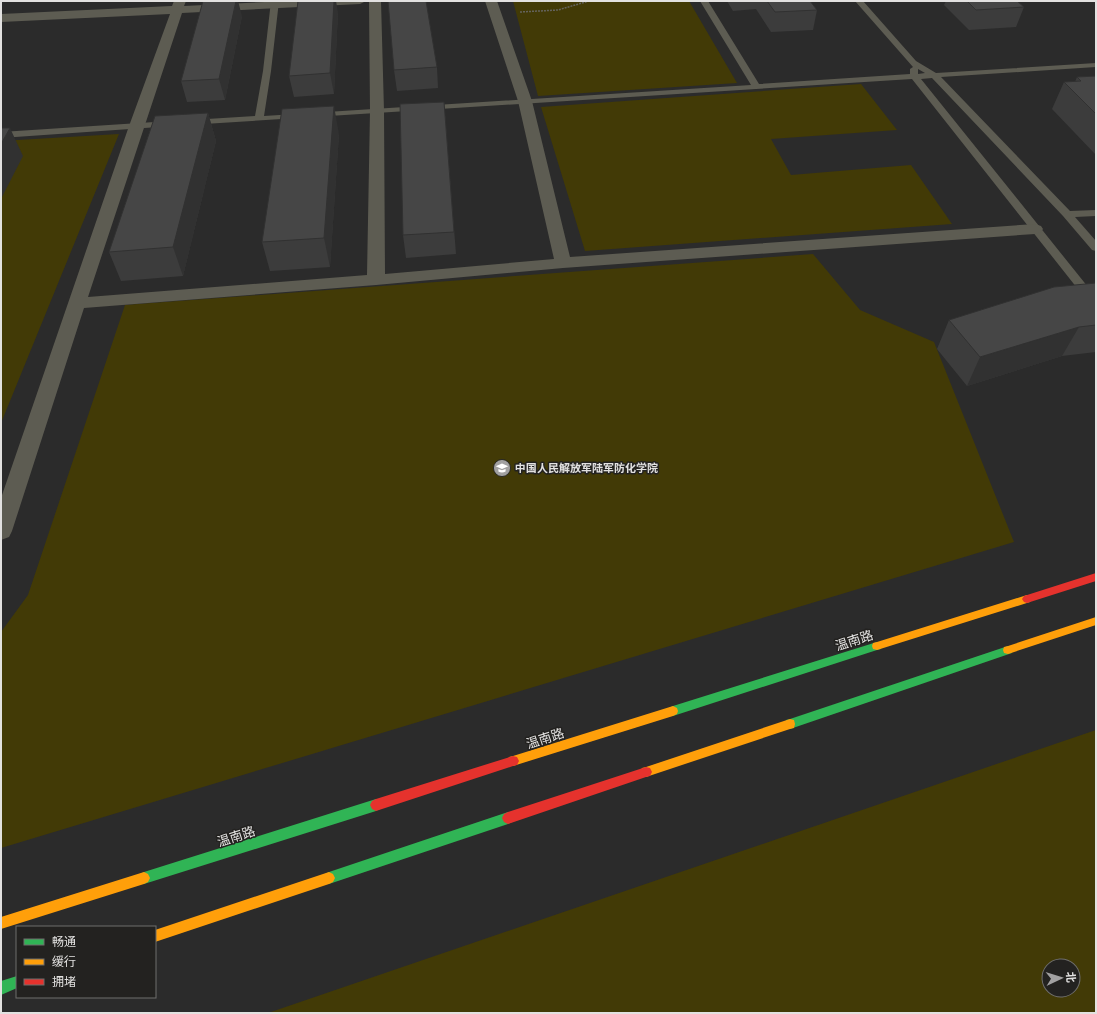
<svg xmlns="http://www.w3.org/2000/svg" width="1097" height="1014" font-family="Montserrat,'Noto Sans SC',sans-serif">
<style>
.green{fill:#423a06;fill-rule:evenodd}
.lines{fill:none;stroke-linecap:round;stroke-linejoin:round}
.path{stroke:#64635d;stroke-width:1.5;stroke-dasharray:2 1;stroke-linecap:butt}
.lane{fill:#5d5c52;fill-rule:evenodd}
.street{fill:#5d5c52;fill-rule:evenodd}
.fast{fill:#30b455;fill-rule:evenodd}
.slow{fill:#ff9f0a;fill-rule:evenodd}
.jam{fill:#e5322d;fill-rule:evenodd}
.wall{fill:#3c3c3c}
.shaded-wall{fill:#313131}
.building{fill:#464646;stroke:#313131}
.labels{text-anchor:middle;stroke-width:3;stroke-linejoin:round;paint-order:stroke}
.poi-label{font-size:11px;font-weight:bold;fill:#e2e1e0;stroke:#232220;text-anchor:start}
.near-street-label{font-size:13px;fill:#e2e1e0;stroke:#232220}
</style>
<rect width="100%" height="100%" fill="#2b2b2b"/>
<!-- green -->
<path class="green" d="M513,1H689L737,83L538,96Z
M861,84L897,130L771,139L791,175L911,165L952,224L585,251L541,107Z
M119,134L1,423V141Z
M813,254L860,310L934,342L1014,542L1,848V632L28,595L125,305Z
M1096,730V1013H268ZM1049,966H1073V990H1049Z"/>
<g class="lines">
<!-- path -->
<path class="path" d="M520,12L558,10L589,1"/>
<!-- lane -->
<path class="lane" d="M271,1H279L271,71L264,116L751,85L700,1H708L759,84L910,74V69L913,67L855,1H863L916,61L936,73L1096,63V67L941,77L1070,211L1096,210V216L1075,217L1096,241V251L1092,250L1063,216L932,78L921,79L1096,297V309L1092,307L912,79L188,125L187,123L191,120L255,116L263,71ZM918,69L925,73L918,74Z
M170,121L173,122V126L1,138V132Z"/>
<!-- street -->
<path class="street" d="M174,1H186L184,6L286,1H366L360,4L182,13L88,297L367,275L370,111L369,1H381L384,111L385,274L554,259L518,101L485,1H497L532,101L570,257L1035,224L1041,226L1043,229L1041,232L1035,234L563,268L376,285L84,308L12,531L9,537L1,540V498L129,126L170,14L1,22V14L172,6Z"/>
<!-- fast -->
<path class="fast" d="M877,642L881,643L882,646L881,649L877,650L673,716L669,714L668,711L669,708L673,706Z
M1008,646L1012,647L1013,650L1012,653L790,729L786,728L785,724L786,720L790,719Z
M376,799L380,801L382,805L380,809L376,811L144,884L140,882L138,878L140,874L144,872Z
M508,812L512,814L514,818L512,822L508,824L329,884L325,882L323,878L325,874L329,872Z
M17,976V988L1,995V981Z"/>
<!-- slow -->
<path class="slow" d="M1027,595L1030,596L1032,599L1030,602L877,650L873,649L872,646L873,643L877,642Z
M1096,617V625L1008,654L1004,653L1003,650L1004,647L1008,646Z
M673,706L677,708L678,711L677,714L673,716L513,766L509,765L507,761L509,757L513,756Z
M790,719L794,720L795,724L794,728L790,729L646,777L642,776L640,772L642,768L646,767Z
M144,872L148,874L150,878L148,882L144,884L1,929V917Z
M329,872L333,874L335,878L333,882L329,884L155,942V930Z"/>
<!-- jam -->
<path class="jam" d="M1096,573V581L1027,603L1024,602L1022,599L1024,596Z
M513,756L517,757L519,761L517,765L513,766L376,811L372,809L370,805L372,801L376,799Z
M646,767L650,768L652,772L650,776L646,777L508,824L504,822L502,818L504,814L508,812Z"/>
</g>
<!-- wall -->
<path class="wall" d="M727,1H810L817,10L813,30L771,32L756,9L733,11Z
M946,1H1017L1024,7L1016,27L969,30L944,5Z
M338,12L334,94L294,97L289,76Z
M242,16L225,100L187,102L181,81Z
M437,67L438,88L397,91L394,70Z
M1096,76V155L1052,109L1064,82H1075L1077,77Z
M444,102L456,254L406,258L403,235Z
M208,113L216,141L183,276L121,281L109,252Z
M339,134L330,267L270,271L262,242Z
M1096,283V352L1062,356L967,386L937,349L949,320Z"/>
<!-- shaded-wall -->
<path class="shaded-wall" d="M236,1H238L242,16L225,100L219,79Z
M334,1H336L338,12L334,94L330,73Z
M334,106L339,134L330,267L324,238Z
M208,113L216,141L183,276L173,247Z
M10,128L23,156L1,199V144Z
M1079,327L1062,356L967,386L980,357Z"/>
<!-- building -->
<path class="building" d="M203,1H236L219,79L181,81Z
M298,1H334L330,73L289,76Z
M388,1H426L437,67L394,70Z
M767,1H810L817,10L775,12Z
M967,1H1017L1024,7L976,10Z
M1096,76V114L1064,82L1081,81L1077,77Z
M444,102L454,232L403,235L400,104Z
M334,106L324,238L262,242L282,109Z
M208,113L173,247L109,252L155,116Z
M1,128H10L1,144Z
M1096,283V325L1079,327L980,357L949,320L1054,287Z"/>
<!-- icons -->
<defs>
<g id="university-disc" transform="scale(0.9)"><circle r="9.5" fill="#a2a1a1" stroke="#232220"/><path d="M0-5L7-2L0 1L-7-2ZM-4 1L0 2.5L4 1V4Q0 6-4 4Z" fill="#fff"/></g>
</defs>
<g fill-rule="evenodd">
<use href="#university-disc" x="502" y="468"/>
</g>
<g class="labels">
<!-- poi labels -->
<g class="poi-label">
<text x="515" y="472">中国人民解放军陆军防化学院</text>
</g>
<!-- near-street labels -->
<g class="near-street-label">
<text transform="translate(854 640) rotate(-18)" y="5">温南路</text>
<text transform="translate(545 738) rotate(-18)" y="5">温南路</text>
<text transform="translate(236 836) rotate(-18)" y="5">温南路</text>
</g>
</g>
<!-- border -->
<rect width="1097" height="1014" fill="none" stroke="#e2e1e0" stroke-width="4"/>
<!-- legend -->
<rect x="16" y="926" width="140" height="72" fill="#232220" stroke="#6f6e6d"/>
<rect x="24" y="939" width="20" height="6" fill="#30b455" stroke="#6f6e6d"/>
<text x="52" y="946" font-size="12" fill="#e2e1e0">畅通</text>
<rect x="24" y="959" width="20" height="6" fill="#ff9f0a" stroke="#6f6e6d"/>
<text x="52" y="966" font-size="12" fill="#e2e1e0">缓行</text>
<rect x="24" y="979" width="20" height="6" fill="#e5322d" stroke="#6f6e6d"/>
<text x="52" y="986" font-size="12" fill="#e2e1e0">拥堵</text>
<!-- north arrow -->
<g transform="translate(1061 978) rotate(86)"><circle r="19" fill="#232220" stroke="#6f6e6d"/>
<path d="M0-3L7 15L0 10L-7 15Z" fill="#a2a1a1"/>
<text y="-6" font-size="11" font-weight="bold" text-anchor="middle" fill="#e2e1e0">北</text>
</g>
</svg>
